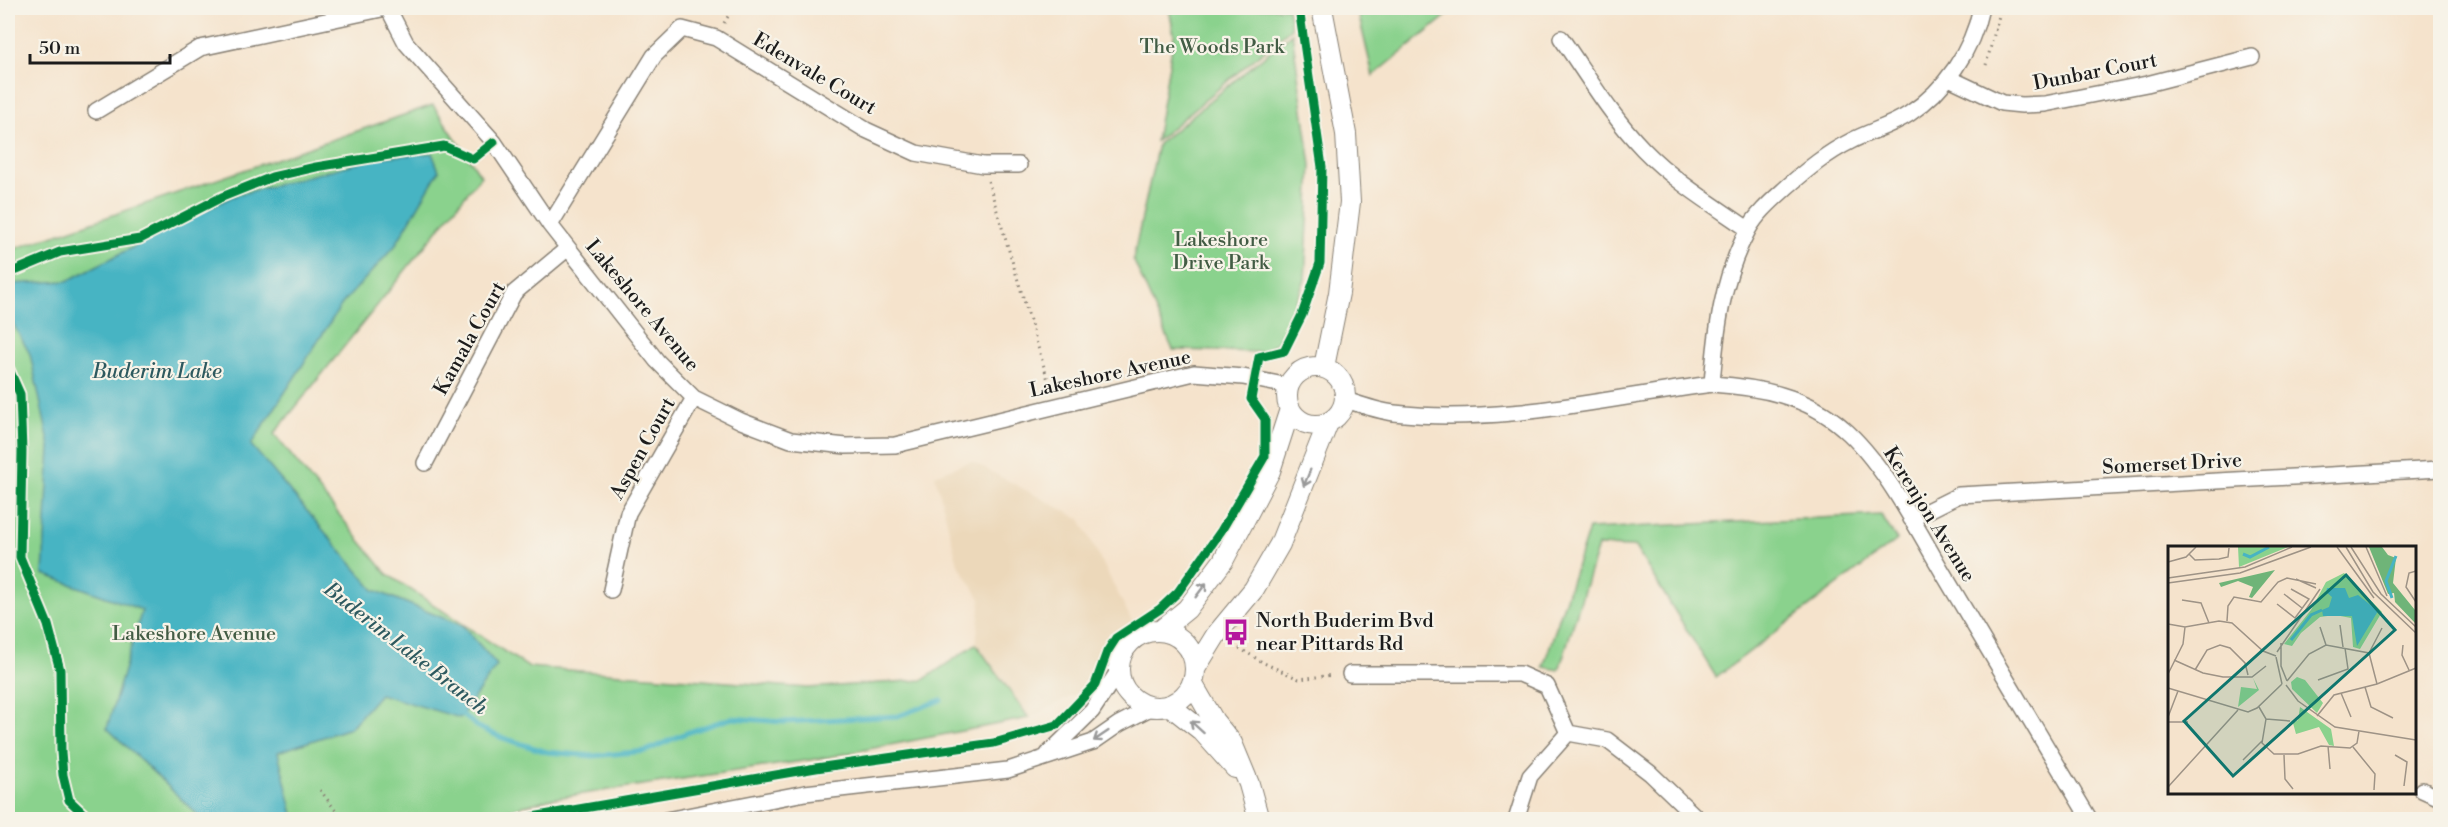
<svg xmlns="http://www.w3.org/2000/svg" width="2448" height="827" font-family="'Libre Bodoni',serif">
<style>
.built{fill:#ecd8ba}
.green{fill:#8ad28d;stroke:#537754;stroke-width:1.5}
.water{fill:#47b4c3;stroke:#326870;stroke-width:1.5}
.lines{fill:none;stroke-linecap:round;stroke-linejoin:round}
.stream{stroke:#47b4c3;stroke-width:5}
.minor-casing{stroke:#888074;stroke-width:18}
.tertiary-casing{stroke:#888074;stroke-width:22}
.path{stroke:#888074;stroke-width:3;stroke-dasharray:1.5 4.5;stroke-linecap:butt}
.minor{stroke:#fff;stroke-width:15}
.tertiary{stroke:#fff;stroke-width:20}
.cycleway-casing{stroke:#f7f3e8;stroke-width:13}
.cycleway{stroke:#00873e;stroke-width:9}
.oneway{stroke:#999}
.labels{text-anchor:middle;stroke-width:4.5;stroke-linejoin:round;paint-order:stroke}
.park-label{font-size:20px;fill:#425c44;stroke:#f7f3e8}
.street-label{font-size:20px;fill:#1c1c1c;stroke:#f7f3e8}
.poi-label{font-size:20px;fill:#1c1c1c;stroke:#f7f3e8;text-anchor:start}
.water-label{font-size:21px;font-style:italic;fill:#2d595f;stroke:#f7f3e8}
.inset-river{fill:none;stroke:#47b4c3;stroke-width:3}
.inset-road{fill:none;stroke:#9e9386;stroke-width:1.5}
.view{fill:#0f766e;fill-opacity:0.15;stroke:#0f766e;stroke-width:3}
.inset-edge{fill:none;stroke:#1c1c1c;stroke-width:3}
</style>
<rect width="100%" height="100%" fill="#f7f3e8"/>
<filter id="ink" filterUnits="userSpaceOnUse"><feTurbulence type="fractalNoise" baseFrequency=".0167" numOctaves="2"/><feDisplacementMap in="SourceGraphic" scale="12" xChannelSelector="R" yChannelSelector="G"/><feConvolveMatrix kernelMatrix="1 2 1 2 8 2 1 2 1" color-interpolation-filters="sRGB"/></filter>
<filter id="wash" filterUnits="userSpaceOnUse"><feTurbulence type="fractalNoise" baseFrequency=".008" numOctaves="4" result="noise"/><feDisplacementMap in="SourceGraphic" scale="24" xChannelSelector="R" yChannelSelector="G"/><feGaussianBlur stdDeviation="1.35" result="paint"/><feColorMatrix in="noise" values="0 0 0 0 0 0 0 0 0 0 0 0 0 0 0 0 0 1.4 0 .05"/><feComposite in="paint" operator="in"/></filter>
<g filter="url(#wash)">
<rect width="100%" height="100%" fill="#f5e3cc"/>
<!-- built -->
<path class="built" d="M971,461L1080,519L1132,621L1101,647L1091,686L1029,718L976,644L981,600L958,564L935,475Z"/>
<!-- green -->
<path class="green" d="M1169,8H1288L1291,28L1156,141L1174,35Z
M1357,8H1456L1373,76Z
M1292,33L1311,165L1305,280L1280,340L1264,352L1173,350L1133,259L1158,144Z
M433,105L481,176L274,434L387,574L528,667L808,688L923,680L976,644L1029,718L823,758L549,799L477,819H8V251Z
M1881,515L1897,540L1716,677L1635,547L1598,546L1559,670L1543,667L1589,529Z"/>
<!-- water -->
<path class="water" d="M432,153L439,171L395,246L342,304L251,445L374,590L463,626L497,665L460,718L380,694L350,728L278,752L294,819H202L107,728L142,610L43,574L50,447L30,354L8,315V284L67,281L233,196L380,157Z"/>
<g class="lines">
<!-- stream -->
<path class="stream" d="M458,711L478,727L500,737L547,752L593,756L646,751L686,733L732,718L784,722L898,716L941,700"/>
</g>
</g>
<g filter="url(#ink)">
<g class="lines">
<!-- minor casing -->
<g class="minor-casing">
<path id="minor" d="M388,8L406,43L494,142L550,225L657,361L694,398L741,421L791,440L846,446L895,445L1194,373L1243,377L1289,386
M1561,38C1587,75 1611,116 1643,149C1674,181 1712,204 1748,229
M1949,78L2002,103L2022,105L2045,104L2147,84L2252,57
M96,111L200,48L386,8
M550,225L654,56L682,29L716,38L866,130L916,153L983,165H1019
M1712,384C1716,331 1722,278 1748,230C1757,213 1774,199 1788,186C1808,169 1827,153 1851,141C1870,131 1891,126 1909,114C1945,90 1972,51 1981,8
M1346,400C1361,405 1378,411 1394,413C1502,425 1606,398 1712,384C1759,387 1807,396 1843,428C1883,462 1916,527 1943,573C1992,655 2041,737 2090,820
M425,463L514,293L568,248
M1911,519L1959,495L2440,469
M611,590L628,513L694,398
M1350,674H1520L1547,686L1568,733L1607,740L1650,773L1699,820
M1048,754L1092,711L1119,670
M2422,790L2440,798
M666,820L805,793L1008,770L1093,742L1119,724L1152,707
M1516,820L1530,776L1568,733"/>
</g>
<!-- tertiary casing -->
<g class="tertiary-casing">
<path id="tertiary" d="M1322,8L1346,134L1350,202L1339,293L1324,367
M1287 396a29 29 0 1 1 58 0a29 29 0 1 1-58 0Z
M1160,631L1187,609L1223,561L1270,471L1290,409
M1119 669a38 38 0 1 1 76 0a38 38 0 1 1-76 0Z
M1195,669L1216,635L1254,589L1280,544L1328,423
M1192,683L1214,721L1232,743L1249,784L1259,820
M1169,705L1202,731L1235,768"/>
</g>
<!-- path -->
<path class="path" d="M724,23L733,8
M1986,65L2001,8
M988,181L1051,390
M1234,645L1264,663L1299,679L1333,675
M320,790L343,820"/>
<!-- minor -->
<use href="#minor" class="minor"/>
<!-- tertiary -->
<use href="#tertiary" class="tertiary"/>
<!-- cycleway casing -->
<g class="cycleway-casing">
<path id="cycleway" d="M8,271L17,270L60,252L140,239L222,197L272,177L316,167L444,146L473,159L494,142
M8,367L20,394L22,451L20,557L48,625L60,670L61,752L63,775L69,800L90,820
M515,820L816,768L994,743L1057,725L1095,685L1107,652L1116,638L1160,609L1178,592L1221,531L1265,456V419L1251,399L1259,357L1284,351L1302,315L1320,263L1322,167L1299,8"/>
</g>
<!-- cycleway -->
<use href="#cycleway" class="cycleway"/>
</g>
<!-- one-way arrows -->
<defs><path id="oneway-shaft" d="M-6 0H5M1.5-3L5.5 0L1.5 3" fill="none" stroke-width="1.6" stroke-linecap="round" stroke-linejoin="round" transform="scale(1.5)"/></defs>
<g class="oneway">
<use href="#oneway-shaft" transform="translate(1307 478) rotate(112)"/>
<use href="#oneway-shaft" transform="translate(1201 590) rotate(-53)"/>
<use href="#oneway-shaft" transform="translate(1197 727) rotate(-138)"/>
<use href="#oneway-shaft" transform="translate(1101 736) rotate(146)"/>
</g>
</g>
<!-- icons -->
<defs>
<g id="bus-bare" transform="scale(2.07)"><path d="M-5-6H5V4H4V6H2V4H-2V6H-4V4H-5ZM-3.5-4V0h7V-4ZM-3.5 1.2v1.5H-2V1.2ZM2 1.2v1.5H3.5V1.2Z" fill="#b5179e" stroke="#f7f3e8" stroke-width="2.5" paint-order="stroke"/></g>
</defs>
<g fill-rule="evenodd">
<use href="#bus-bare" x="1236" y="632"/>
</g>
<g class="labels">
<!-- park labels -->
<g class="park-label">
<text x="1212" y="53">The Woods Park</text>
<text x="1221" y="246">Lakeshore<tspan x="1221" dy="23">Drive Park</tspan></text>
<text x="194" y="640">Lakeshore Avenue</text>
</g>
<!-- street labels -->
<g class="street-label">
<text transform="translate(2095 71) rotate(-11)" y="7">Dunbar Court</text>
<text transform="translate(815 73) rotate(31)" y="7">Edenvale Court</text>
<text transform="translate(643 305) rotate(50)" y="7">Lakeshore Avenue</text>
<text transform="translate(469 338) rotate(-61)" y="7">Kamala Court</text>
<text transform="translate(1110 373) rotate(-12)" y="7">Lakeshore Avenue</text>
<text transform="translate(642 448) rotate(-61)" y="7">Aspen Court</text>
<text transform="translate(2172 463) rotate(-3)" y="7">Somerset Drive</text>
<text transform="translate(1930 514) rotate(58)" y="7">Kerenjon Avenue</text>
</g>
<!-- poi labels -->
<g class="poi-label">
<text x="1256" y="627">North Buderim Bvd<tspan x="1256" dy="23">near Pittards Rd</tspan></text>
</g>
<!-- water labels -->
<g class="water-label">
<text x="157" y="378">Buderim Lake</text>
<text transform="translate(406 648) rotate(38)" y="7">Buderim Lake Branch</text>
</g>
</g>
<!-- overview -->
<g transform="translate(2168 546)">
<rect width="248" height="248" fill="#f5e3cc"/>
<path d="M70,1H120L71,21ZM176,27L214,66L192,103L185,101L183,72L167,69L152,71L133,87L124,100L116,98L143,64L158,36ZM129,131L137,134L155,157L149,167L124,143L123,136ZM85,132L91,144L70,161L73,141L89,143ZM132,161L163,183L166,200L161,199L151,181L128,188L125,177L130,174Z" fill="#8ad28d"/>
<path d="M201,1H214L220,9L228,12L225,37L247,64V77L227,56L226,47L220,48ZM107,24L84,52L81,51L85,41L70,35L53,41L51,37Z" fill="#6fb478"/>
<path d="M159,42H177L181,52L190,49L210,65L189,100L184,70H155L154,64L161,61L164,51L158,46Z" fill="#47b4c3"/>
<path class="inset-river" d="M75,8L82,11L101,1M224,52L218,35L228,10M123,94L143,69L154,64"/>
<path class="inset-road" d="M169,1L206,52M178,1L205,46L248,87M183,1L213,48L248,81M198,1L219,50M21,8L27,14L51,13L60,11L61,2M0,16L18,11L28,1M248,25L241,27L238,41L248,56M0,32L77,21L124,1M128,33L148,42M0,37L72,27L143,1M116,48L134,62M14,54L33,57L41,77M109,58L127,72L141,53L123,43M59,75L60,60L66,51L93,56L110,36L119,32L148,38M0,78L17,81L51,75L64,77L95,105L108,110M172,79L175,101M152,81L158,99M113,97V120L119,135M235,99L234,109L241,124M109,106L152,43M201,107L214,82M108,111L114,138M6,114L35,127L55,131H84L98,120M27,124L39,104L52,99L62,102L77,117L80,129M0,128L15,98L17,81M150,134L180,123L177,102M119,135L141,108L158,99L201,107L209,138M118,139L130,155L167,181L248,194M197,141L203,161L225,172M0,142L80,166L89,162L114,138M173,147L183,171M91,161L98,173L94,197L106,208H130L153,200L182,202L189,197L191,185M149,170L166,149L209,138L248,122M0,171L10,145M98,173L122,175M0,176H20M160,200L162,223M185,201L207,228L206,244M116,209L117,233L125,243M227,209L239,216L236,240M75,214L94,195M0,241L70,164"/>
<path class="view" d="M178,29L227,84L65,230L16,175Z"/>
<rect width="248" height="248" class="inset-edge"/>
</g>
<!-- margin -->
<rect width="2448" height="827" fill="none" stroke="#f7f3e8" stroke-width="30"/>
<!-- scale -->
<path d="M30 54v9h140v-9" fill="none" stroke="#1c1c1c" stroke-width="3"/>
<text x="39" y="54" font-size="18" fill="#1c1c1c" stroke="#f7f3e8" stroke-width="4.5" paint-order="stroke">50 m</text>
</svg>
